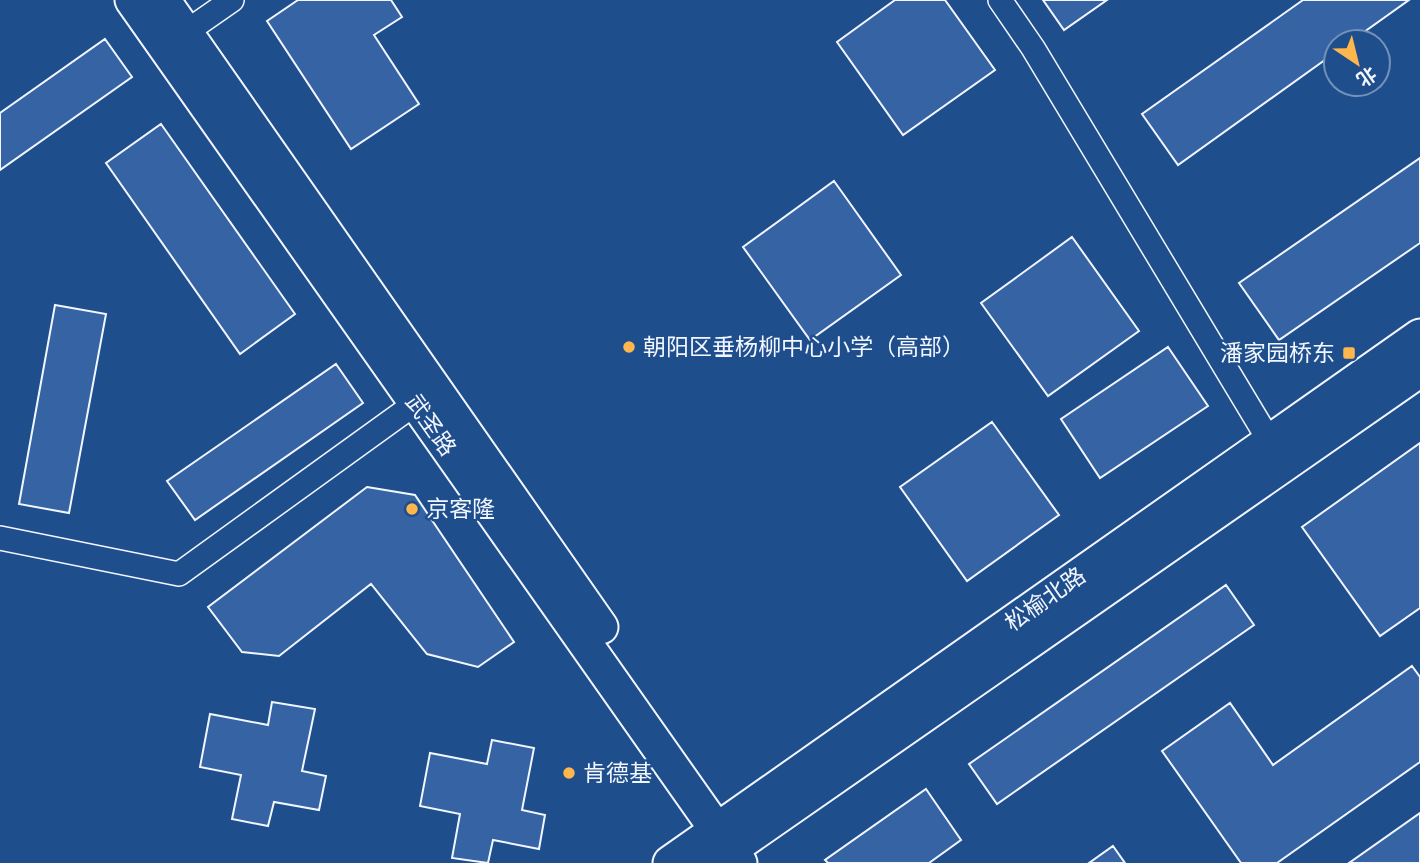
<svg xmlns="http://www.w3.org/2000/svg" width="1420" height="863" font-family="'DejaVu Sans','Noto Sans SC',sans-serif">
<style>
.building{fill:#3563a3;stroke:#f2f6ff;stroke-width:2}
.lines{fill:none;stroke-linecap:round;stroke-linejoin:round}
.street-casing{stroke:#f2f6ff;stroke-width:26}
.secondary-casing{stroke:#f2f6ff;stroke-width:37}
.street{stroke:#1f4e8c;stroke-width:23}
.secondary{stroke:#1f4e8c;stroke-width:33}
.poi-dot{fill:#ffb74d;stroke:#1f4e8c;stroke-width:2.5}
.labels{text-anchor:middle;stroke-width:5;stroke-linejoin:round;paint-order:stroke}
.poi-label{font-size:23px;fill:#f2f6ff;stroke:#1f4e8c;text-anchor:start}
.street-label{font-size:23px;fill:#f2f6ff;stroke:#1f4e8c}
</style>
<rect width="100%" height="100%" fill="#1f4e8c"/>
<!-- building -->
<path class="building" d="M298,0H391L402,17L374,35L419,104L351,149L267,21Z
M895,0H945L995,70L903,135L837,42Z
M1043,0H1107L1064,30Z
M1303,0H1409L1350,42H1336V52L1178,165L1142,114Z
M105,39L132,77L0,170V113Z
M161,124L295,314L240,354L106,163Z
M1420,158V243L1279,340L1239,283Z
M834,181L901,275L810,340L743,247Z
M1072,237L1139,331L1048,396L981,303Z
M55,305L106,314L69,513L19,504Z
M1168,347L1208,406L1100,478L1061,419Z
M336,364L363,403L195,520L167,481Z
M992,422L1059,515L967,581L900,487Z
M1420,443V608L1380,636L1302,527Z
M367,487L415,495L514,642L478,667L427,654L371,584L279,656L242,652L208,607Z
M1226,585L1254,625L997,804L969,764Z
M1412,666L1420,677V762L1277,863H1241L1162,751L1230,703L1273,765Z
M272,702L315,709L302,771L326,776L319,810L274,802L268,826L232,819L241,775L200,767L210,714L268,725Z
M492,740L534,748L522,810L545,815L539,849L493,840L488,863L452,858L460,814L420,806L430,753L487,764Z
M926,789L961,840L929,863H828L825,860Z
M1420,813V863H1349Z
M1113,846L1125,863H1089Z"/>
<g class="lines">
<!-- street casing -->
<g class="street-casing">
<path id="street" d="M1000,0L1033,48L1269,440
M186,32L232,0
M0,538L179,574L416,403"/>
</g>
<!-- secondary casing -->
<g class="secondary-casing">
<path id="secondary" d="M132,0L740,863
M163,0L601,627
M670,863L1420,336
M711,863L1420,370"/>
</g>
<!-- street -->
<use href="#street" class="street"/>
<!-- secondary -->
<use href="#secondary" class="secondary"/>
</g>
<!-- markers -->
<g class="poi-dot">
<circle cx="629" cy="347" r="7"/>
<rect x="1342" y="346" width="14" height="14" rx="3.5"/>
<circle cx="412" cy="509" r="7"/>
<circle cx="569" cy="773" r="7"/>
</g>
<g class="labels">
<!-- poi labels -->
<g class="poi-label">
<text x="643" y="355">朝阳区垂杨柳中心小学（高部）</text>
<text x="1335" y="361" text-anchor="end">潘家园桥东</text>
<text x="426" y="517">京客隆</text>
<text x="583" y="781">肯德基</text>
</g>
<!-- street labels -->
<g class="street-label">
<text transform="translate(431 425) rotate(55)" y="8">武圣路</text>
<text transform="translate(1045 599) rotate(-35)" y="8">松榆北路</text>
</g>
</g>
<!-- north arrow -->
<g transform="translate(1357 63) rotate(145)"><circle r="33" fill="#1f4e8c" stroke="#7391ba" stroke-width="2"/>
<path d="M0-5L12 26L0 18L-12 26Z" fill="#ffb74d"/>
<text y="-10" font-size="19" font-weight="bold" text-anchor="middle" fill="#f2f6ff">北</text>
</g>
</svg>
